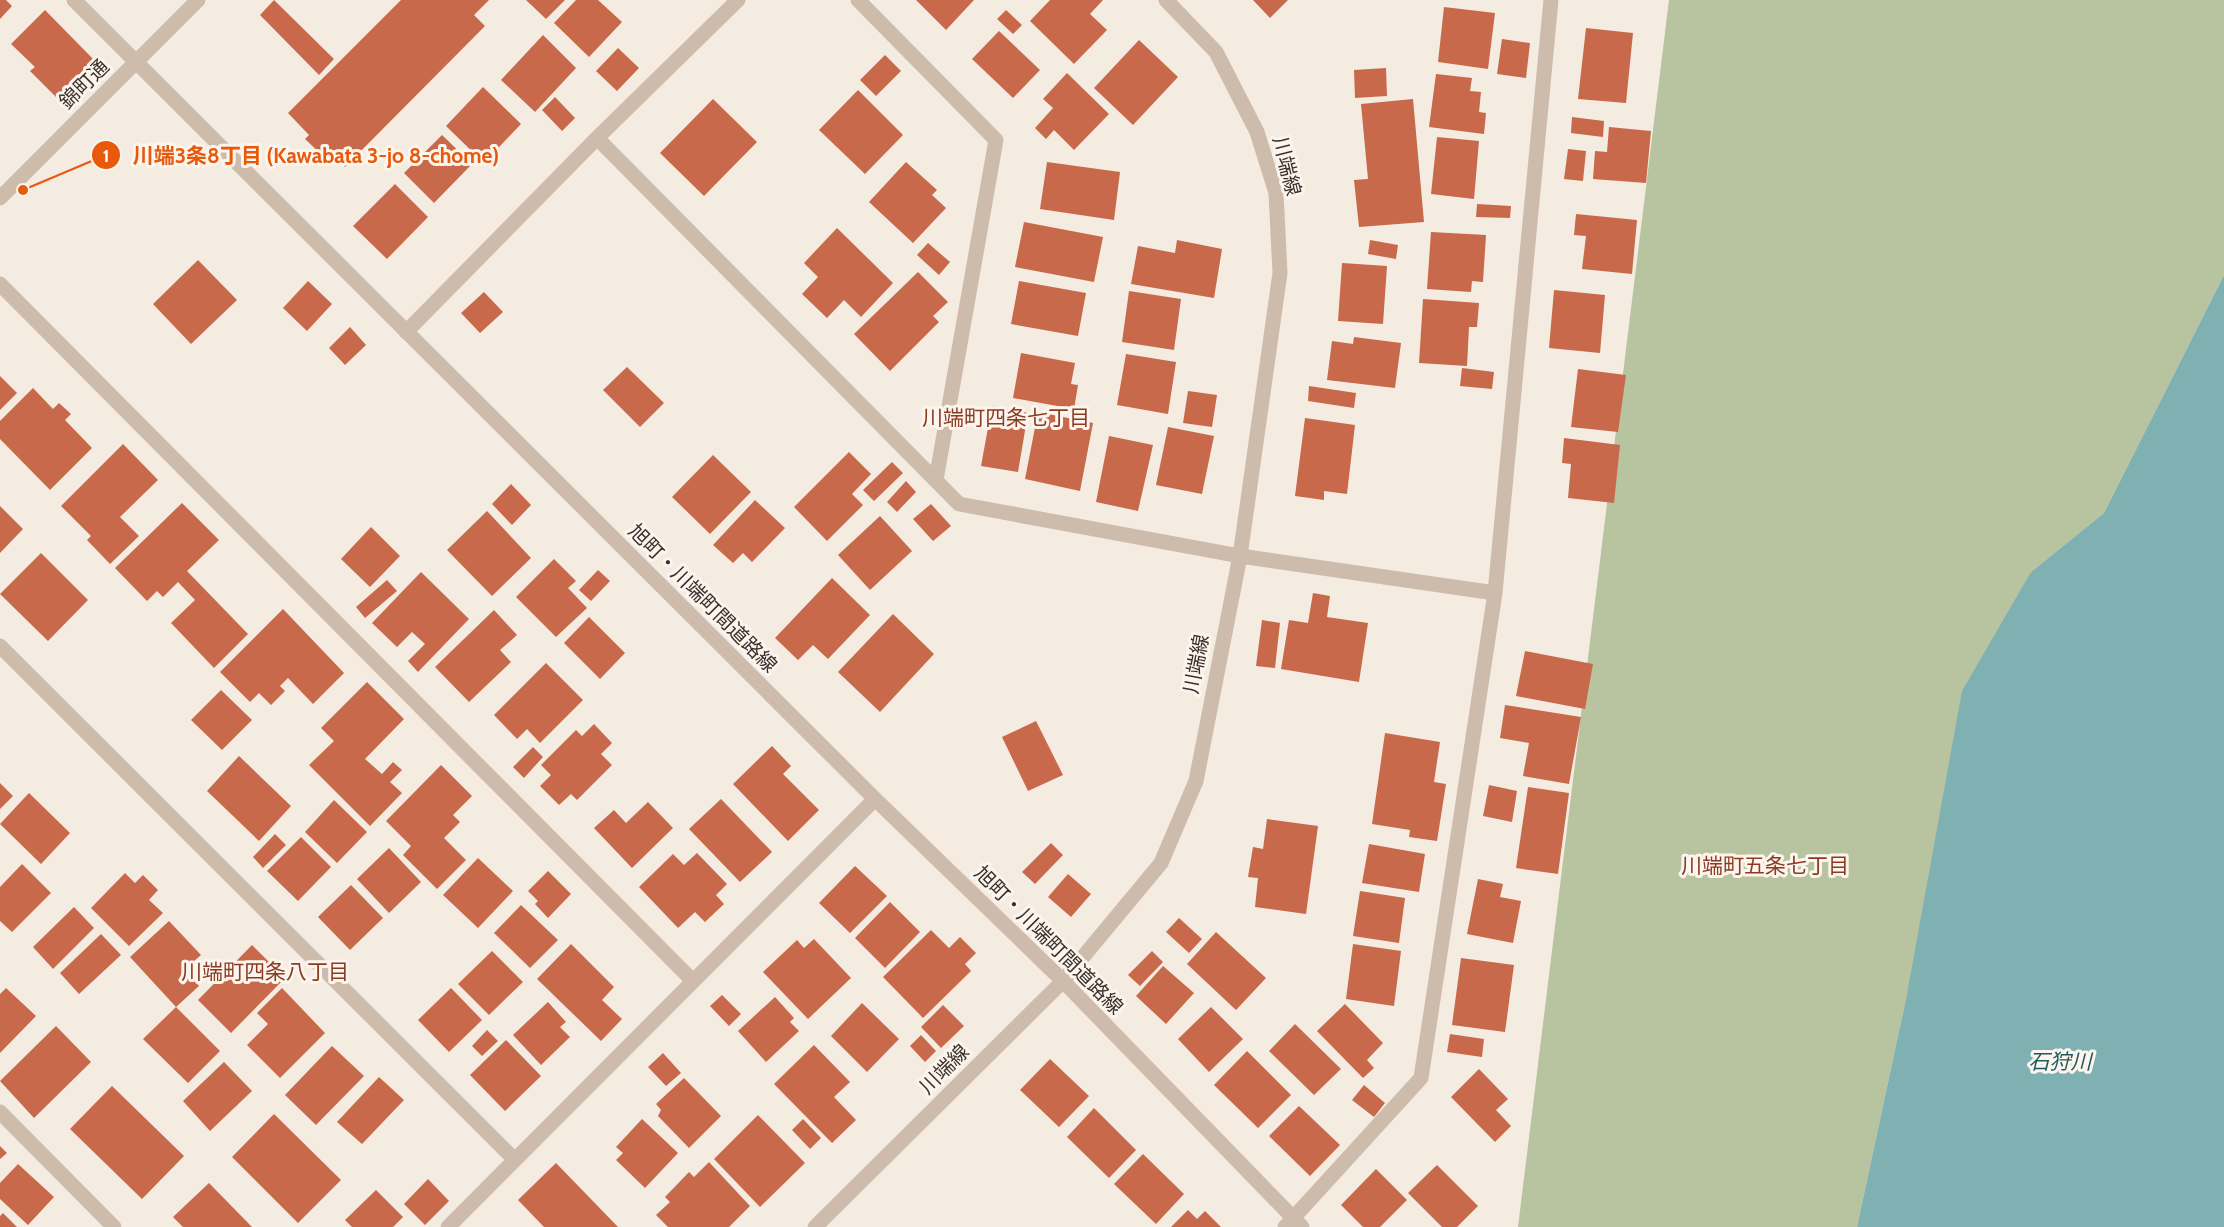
<svg xmlns="http://www.w3.org/2000/svg" width="2224" height="1227" font-family="Cabin,'Noto Sans JP',sans-serif">
<style>
.green{fill:#b8c4a0}
.water{fill:#7fb0b2}
.building{fill:#c8694b}
.lines{fill:none;stroke-linecap:round;stroke-linejoin:round}
.minor{stroke:#cdbbac;stroke-width:15}
.labels{text-anchor:middle;stroke-width:6;stroke-linejoin:round;paint-order:stroke}
.street-label{font-size:20px;fill:#3b302b;stroke:#fbf5ee}
.neighbourhood-label{font-size:21px;fill:#8c3b22;stroke:#fbf5ee}
.water-label{font-size:21px;font-style:italic;fill:#1f5a5e;stroke:#fbf5ee}
.leader{fill:none;stroke:#e8590c;stroke-width:2}
.callout-dot{fill:#e8590c;stroke:#fbf5ee;stroke-width:2}
.mark-label{font-size:18px;text-anchor:middle;font-weight:bold;fill:#fff}
.callout-label{font-size:21px;text-anchor:middle;font-weight:bold;fill:#e8590c;stroke:#fbf5ee;stroke-width:6;stroke-linejoin:round;paint-order:stroke}
</style>
<rect width="100%" height="100%" fill="#f4ebe1"/>
<!-- green -->
<path class="green" d="M1669,0H2224V275L2104,513L2031,572L1907,994L1857,1227H1518Z"/>
<!-- water -->
<path class="water" d="M2224,275V1227H1857L1907,994L1962,691L2031,572L2104,513Z"/>
<!-- building -->
<path class="building" d="M0,0H6L12,6L0,19Z
M274,0L334,59L319,75L260,15Z
M401,0H489L474,15L485,26L345,167L328,150L322,155L305,139L309,135L288,113Z
M526,0H565L546,19Z
M576,0H598L622,22L589,57L554,23Z
M916,0H974L946,30Z
M1050,0H1103L1090,14L1107,30L1074,64L1030,21Z
M1253,0H1288L1270,18Z
M1444,7L1495,13L1488,69L1438,62Z
M45,10L96,62L59,100L30,71L35,67L11,44Z
M1006,10L1022,25L1013,34L997,19Z
M1586,28L1633,33L1626,103L1578,99Z
M999,31L1040,70L1013,98L972,59Z
M543,35L576,68L535,112L501,80Z
M1502,39L1530,43L1526,78L1497,74Z
M1139,40L1178,77L1133,125L1094,88Z
M618,48L639,68L617,91L596,71Z
M885,55L901,71L876,96L860,80Z
M1386,68L1387,96L1355,98L1354,70Z
M1067,73L1109,114L1074,150L1054,130L1046,139L1035,128L1053,108L1043,99Z
M1436,74L1472,78L1470,91L1481,92L1479,112L1486,113L1484,134L1429,127Z
M483,87L521,124L484,163L446,126Z
M858,90L903,135L865,174L819,130Z
M555,97L575,118L562,131L542,110Z
M713,99L757,142L704,196L660,153Z
M1413,99L1424,222L1359,227L1354,180L1368,179L1361,104Z
M1572,117L1604,121L1603,137L1571,133Z
M1609,127L1651,131L1646,183L1593,179L1595,151L1607,152Z
M442,135L472,164L434,203L404,173Z
M1437,137L1479,141L1474,199L1431,194Z
M1568,149L1586,151L1583,181L1564,179Z
M906,162L937,190L932,195L946,208L913,243L869,202Z
M1047,162L1120,172L1114,220L1040,209Z
M395,184L428,217L387,259L353,226Z
M1477,204L1511,206L1510,218L1476,217Z
M1576,214L1637,220L1632,274L1582,269L1586,236L1574,235Z
M1024,222L1103,237L1094,282L1015,267Z
M837,228L893,283L861,317L844,300L827,318L802,294L818,277L804,263Z
M1431,232L1486,235L1483,282L1472,281L1471,292L1427,289Z
M1177,240L1222,249L1214,298L1131,284L1138,246L1175,253Z
M1370,240L1398,245L1396,259L1368,254Z
M928,243L950,262L939,275L917,255Z
M198,260L237,300L191,344L153,304Z
M1342,263L1387,266L1383,324L1338,321Z
M918,272L948,302L933,316L939,322L890,371L854,334Z
M308,281L332,304L307,331L283,308Z
M1019,281L1086,293L1078,336L1011,324Z
M1554,290L1605,295L1600,353L1549,348Z
M1129,291L1181,299L1174,350L1122,342Z
M484,292L503,312L480,333L461,313Z
M1423,299L1479,303L1477,327H1469L1467,366L1419,363Z
M350,327L366,345L345,365L329,348Z
M1354,337L1401,343L1395,388L1327,380L1332,341L1353,344Z
M1021,353L1075,363L1071,384L1078,385L1074,409L1013,398Z
M1126,354L1176,362L1168,414L1117,405Z
M627,367L664,403L640,427L603,390Z
M1462,368L1494,372L1492,389L1460,386Z
M1578,369L1626,375L1618,432L1571,427Z
M0,376L17,393L0,410Z
M1309,386L1356,393L1354,408L1308,401Z
M33,388L53,409L59,403L71,414L65,420L92,448L50,490L0,439V421Z
M1188,391L1217,395L1212,427L1183,423Z
M992,406L1028,413L1018,472L981,466Z
M1038,412L1093,423L1080,491L1025,479Z
M1305,418L1355,425L1347,494L1324,491V500L1295,496Z
M1168,427L1214,436L1202,494L1156,485Z
M1109,436L1153,445L1138,511L1096,502Z
M1564,438L1620,445L1614,503L1568,498L1571,464L1562,463Z
M123,444L158,480L120,517L139,536L110,564L87,540L91,536L61,506Z
M849,452L871,474L852,494L863,505L827,541L794,507Z
M713,455L751,492L710,534L672,497Z
M892,462L903,473L874,501L863,490Z
M906,481L916,492L897,512L887,502Z
M511,484L531,505L512,525L492,504Z
M755,500L785,528L752,562L743,553L733,563L713,545Z
M182,503L219,540L187,571L248,634L214,668L171,623L195,600L178,582L163,597L157,591L147,601L115,568Z
M931,504L951,526L933,541L913,519Z
M0,506L23,529L0,553Z
M487,511L531,558L492,596L447,550Z
M880,516L912,551L870,590L838,555Z
M371,527L400,556L370,587L341,559Z
M41,553L88,600L48,641L0,594Z
M554,559L576,581L568,588L587,608L556,637L516,597Z
M598,570L610,581L591,601L579,590Z
M421,572L469,619L418,672L408,661L425,644L412,632L397,647L372,623Z
M832,578L870,615L828,659L813,645L798,660L775,638Z
M387,580L397,591L365,618L356,607Z
M1313,593L1330,596L1327,617L1368,623L1359,682L1281,669L1289,620L1308,623Z
M283,609L344,673L313,704L288,678L280,686L285,691L271,705L259,693L250,702L220,672Z
M494,610L517,635L500,650L511,662L469,702L435,667Z
M893,614L934,654L880,712L838,672Z
M589,617L625,653L600,679L564,643Z
M1262,620L1280,623L1275,668L1256,666Z
M1525,651L1593,664L1585,709L1516,696Z
M546,663L583,700L540,743L527,729L517,739L494,715Z
M367,682L404,719L365,759L382,774L393,762L402,770L390,782L402,793L370,826L309,765L334,741L321,728Z
M221,690L252,720L222,750L191,720Z
M1505,705L1581,717L1569,784L1523,776L1529,743L1500,738Z
M1036,721L1063,775L1028,791L1002,737Z
M594,724L612,743L601,754L612,765L577,800L571,794L559,805L540,786L551,775L541,765L576,730L582,736Z
M1385,733L1440,742L1434,782L1446,784L1437,841L1409,837L1410,830L1372,824Z
M772,746L791,766L783,774L819,810L788,841L733,784Z
M533,747L543,757L524,778L513,767Z
M239,756L291,806L259,841L207,791Z
M441,765L472,796L453,815L460,822L444,838L466,860L437,889L403,855L411,846L386,821Z
M0,783L13,796L0,809Z
M1489,785L1517,791L1512,822L1483,816Z
M1528,787L1569,793L1558,874L1516,868Z
M29,793L70,833L41,864L0,824Z
M721,799L772,852L740,882L689,829Z
M334,800L367,832L337,863L305,832Z
M648,802L673,828L632,868L594,828L614,810L626,823Z
M1267,819L1318,826L1306,914L1255,907L1258,878L1248,877L1253,847L1263,849Z
M275,834L286,845L263,868L253,857Z
M301,837L331,867L298,901L267,871Z
M1051,843L1063,855L1035,884L1022,872Z
M1369,844L1425,854L1419,892L1362,883Z
M389,848L421,882L389,913L357,879Z
M697,853L727,884L716,895L724,904L705,922L695,912L678,928L639,887L673,854L684,865Z
M478,858L513,891L478,928L443,895Z
M22,864L51,893L12,932L0,921V887Z
M855,866L887,896L850,933L819,903Z
M548,871L571,894L548,918L535,904L538,901L528,891Z
M125,873L135,883L143,875L158,890L149,900L163,913L129,946L91,908Z
M1068,874L1091,894L1071,917L1048,897Z
M1478,879L1503,884L1500,897L1521,901L1513,943L1467,934Z
M351,885L383,918L350,950L318,917Z
M1360,891L1405,898L1399,943L1353,936Z
M890,902L920,932L885,968L855,938Z
M521,905L558,940L530,968L494,933Z
M74,907L94,928L53,969L33,947Z
M1179,918L1202,939L1189,953L1166,932Z
M169,921L201,955L184,970L199,986L176,1007L220,1051L188,1083L143,1039L176,1007L130,957Z
M931,930L949,948L960,937L976,953L965,964L971,971L923,1018L883,977Z
M1216,932L1266,978L1236,1010L1187,964Z
M101,934L121,955L79,994L60,973Z
M814,939L851,978L808,1019L763,972L797,940L804,948Z
M571,944L614,987L602,1000L622,1019L601,1041L537,979Z
M1353,944L1401,951L1394,1006L1346,999Z
M252,945L285,978L231,1033L198,1000Z
M492,951L523,982L489,1015L458,984Z
M1152,951L1163,962L1140,986L1128,975Z
M1461,958L1514,965L1505,1032L1452,1025Z
M1163,966L1194,993L1166,1024L1136,996Z
M6,988L36,1016L0,1053V994Z
M282,988L325,1033L280,1078L247,1045L268,1024L257,1013Z
M451,988L482,1020L449,1052L418,1020Z
M722,995L741,1014L729,1026L710,1006Z
M775,997L794,1018L790,1022L799,1031L766,1062L738,1031Z
M548,1002L566,1022L560,1027L570,1037L541,1065L513,1035Z
M862,1003L899,1039L867,1072L831,1036Z
M1345,1004L1383,1043L1367,1060L1374,1068L1363,1078L1317,1031Z
M943,1005L964,1026L941,1048L921,1027Z
M1211,1007L1243,1039L1209,1072L1178,1039Z
M1295,1024L1341,1069L1314,1095L1269,1051Z
M56,1026L91,1062L34,1118L0,1081Z
M487,1030L498,1041L482,1056L472,1046Z
M1450,1034L1484,1039L1482,1057L1447,1052Z
M921,1035L936,1051L925,1062L910,1046Z
M506,1040L541,1076L505,1111L470,1075Z
M814,1045L850,1082L834,1097L856,1120L832,1143L774,1084Z
M332,1046L364,1076L316,1125L285,1095Z
M1247,1051L1291,1095L1258,1128L1214,1085Z
M663,1053L681,1073L666,1086L648,1067Z
M1050,1059L1089,1096L1059,1127L1020,1090Z
M224,1062L252,1091L210,1131L183,1101Z
M1479,1069L1508,1099L1496,1110L1511,1126L1495,1142L1451,1097Z
M379,1077L404,1100L362,1144L337,1122Z
M684,1078L721,1116L689,1148L658,1116L661,1110L656,1104Z
M1364,1085L1385,1103L1374,1117L1352,1100Z
M112,1086L184,1156L142,1199L70,1129Z
M1299,1106L1340,1145L1310,1176L1269,1136Z
M1094,1108L1136,1150L1109,1178L1067,1137Z
M274,1114L341,1180L298,1223L232,1157Z
M758,1115L805,1163L760,1207L714,1159Z
M642,1119L678,1153L645,1188L616,1160L623,1153L616,1147Z
M803,1119L821,1138L810,1149L792,1130Z
M0,1146L7,1153L0,1159Z
M1143,1154L1184,1194L1156,1224L1114,1184Z
M709,1162L750,1206L729,1227H668L656,1215L670,1202L665,1197L689,1172L694,1177Z
M556,1163L618,1227H544L518,1200Z
M18,1164L54,1197L28,1225L0,1199V1183Z
M1437,1165L1478,1206L1457,1227H1442L1408,1193Z
M1376,1169L1407,1200L1380,1227H1363L1341,1205Z
M428,1179L449,1201L425,1225L404,1204Z
M209,1183L252,1227H183L173,1217Z
M376,1190L403,1217L393,1227H352L345,1220Z
M1188,1210L1197,1219L1205,1211L1221,1227H1171Z
M3,1213L17,1227H0V1216Z"/>
<g class="lines">
<!-- minor -->
<path class="minor" d="M74,0L875,799L1063,981L1302,1227
M858,0L996,140L936,480
M597,138L959,504L1240,556L1495,593
M0,198L198,0
M0,284L693,981
M406,332L597,138L738,0
M0,646L515,1160
M0,1112L114,1227
M448,1227L875,799
M815,1227L1063,981L1161,863L1196,781L1240,556L1280,273L1276,193L1257,132L1216,52L1166,0
M1285,1227L1421,1078L1495,593L1551,0"/>
</g>
<g class="labels">
<!-- street labels -->
<g class="street-label">
<text transform="translate(84 84) rotate(-45)" y="7">錦町通</text>
<text transform="translate(1287 166) rotate(76)" y="7">川端線</text>
<text transform="translate(703 598) rotate(45)" y="7">旭町・川端町間道路線</text>
<text transform="translate(1196 664) rotate(-79)" y="7">川端線</text>
<text transform="translate(1049 940) rotate(45)" y="7">旭町・川端町間道路線</text>
<text transform="translate(944 1069) rotate(-45)" y="7">川端線</text>
</g>
<!-- neighbourhood labels -->
<g class="neighbourhood-label">
<text x="1006" y="425">川端町四条七丁目</text>
<text x="1765" y="873">川端町五条七丁目</text>
<text x="265" y="979">川端町四条八丁目</text>
</g>
<!-- water labels -->
<g class="water-label">
<text x="2060" y="1069">石狩川</text>
</g>
</g>
<!-- callouts -->
<path class="leader" d="M23 190L106 155"/>
<g class="callout-dot">
<circle cx="23" cy="190" r="6"/>
<circle cx="106" cy="155" r="15"/>
</g>
<g class="mark-label">
<text x="106" y="162">1</text>
</g>
<g class="callout-label">
<text x="316" y="163">川端3条8丁目 (Kawabata 3-jo 8-chome)</text>
</g>
</svg>
